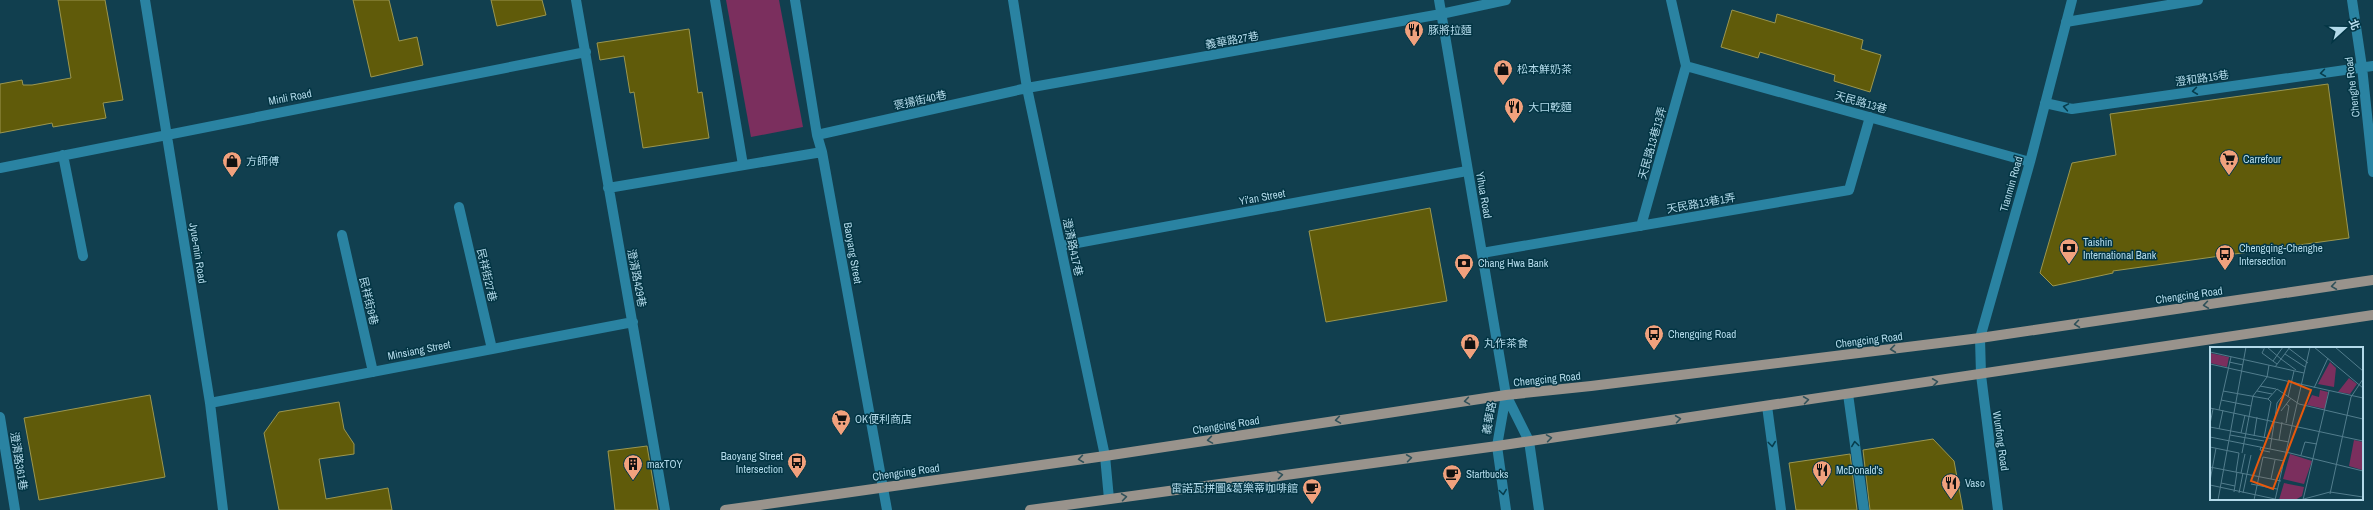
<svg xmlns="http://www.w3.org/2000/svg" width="2373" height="510" font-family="'Archivo Narrow','Noto Sans TC',sans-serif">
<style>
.green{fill:#7b2f5e}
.building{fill:#605b0a;stroke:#9b964f}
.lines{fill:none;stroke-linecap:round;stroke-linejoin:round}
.minor{stroke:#2a83a2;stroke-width:10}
.major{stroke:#99938c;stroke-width:10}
.oneway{stroke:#073d4d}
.oneway2{stroke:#30515a}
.labels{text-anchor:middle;stroke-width:3;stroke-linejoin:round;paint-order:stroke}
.poi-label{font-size:11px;fill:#b3daea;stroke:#033544;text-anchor:start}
.street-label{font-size:11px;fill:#b3daea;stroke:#033544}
.inset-road{fill:none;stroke:#527d8d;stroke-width:1}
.view{fill:#e8590c;fill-opacity:0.15;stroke:#e8590c;stroke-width:2}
.inset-edge{fill:none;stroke:#b3daea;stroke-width:2}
</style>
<rect width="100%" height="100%" fill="#113f4f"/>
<!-- green -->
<path class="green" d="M726,0H779L803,127L751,137Z"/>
<!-- building -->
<path class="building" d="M58,0H105L123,100L103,103L106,118L53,127L52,123L0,133V84L22,80L23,85H32L71,78Z
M353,0H389L399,41L417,37L423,65L371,77Z
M491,0H542L546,15L497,26Z
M1732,10L1775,23L1777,14L1863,40L1861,49L1881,55L1870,92L1834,81L1835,75L1760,52L1758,58L1721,47Z
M689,29L698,93L702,92L709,138L643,148L634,92L630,93L624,56L600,60L597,43Z
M2328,84L2349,238L2113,271V273L2053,286L2040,273L2072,163L2116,155L2110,114Z
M1430,208L1447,301L1326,322L1309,231Z
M150,395L165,477L39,500L24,418Z
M339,402L344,429L354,444V454L319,459L326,499L388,488L392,510H279L264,433L279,412Z
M1933,439L1954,461L1963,510H1870L1863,450Z
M647,446L658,510H615L608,451Z
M1850,454L1857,510H1796L1789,463Z"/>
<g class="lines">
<!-- minor -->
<path class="minor" d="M145,0L210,403L223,510
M576,0L665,510
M715,0L743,165
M795,0L817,135L822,152L887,510
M1013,0L1027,88L1105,456L1109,499
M1439,0L1506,395L1497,446L1506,510
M2352,0L2362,67L2373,172
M2066,22L2198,0
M1686,66L2030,162
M2045,103L2072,109L2373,66
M817,135L1027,88L1441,14L1506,0
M63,155L83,256
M0,168L586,52
M608,188L822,152
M459,207L492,349
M1641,226L1686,66L1671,0
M342,235L373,372
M1061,246L1467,171
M1482,253L1849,190L1870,117
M1848,394L1864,510
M1506,395L1529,441L1539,510
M210,403L633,322
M1767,406L1781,510
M0,417L15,510
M1998,510L1981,375L1980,338L2030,162L2072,0"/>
<!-- major -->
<path class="major" d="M725,510L1105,456L1506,395L1591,386L1980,338L2373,280
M1030,510L1497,446L2373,315"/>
</g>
<!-- one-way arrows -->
<defs><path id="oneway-chevron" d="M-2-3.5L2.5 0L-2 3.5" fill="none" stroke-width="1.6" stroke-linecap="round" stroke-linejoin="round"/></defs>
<g class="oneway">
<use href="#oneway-chevron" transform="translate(2323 73) rotate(172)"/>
<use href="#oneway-chevron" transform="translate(2195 91) rotate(172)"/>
<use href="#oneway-chevron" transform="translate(2066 107) rotate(-170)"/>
<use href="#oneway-chevron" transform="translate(1772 444) rotate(83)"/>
<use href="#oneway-chevron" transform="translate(1855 444) rotate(-98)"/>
<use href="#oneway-chevron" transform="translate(1503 492) rotate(82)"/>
</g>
<g class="oneway2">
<use href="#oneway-chevron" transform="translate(2334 286) rotate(172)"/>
<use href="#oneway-chevron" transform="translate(2206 305) rotate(172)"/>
<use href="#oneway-chevron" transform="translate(2077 324) rotate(172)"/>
<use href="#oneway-chevron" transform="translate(1893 349) rotate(173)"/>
<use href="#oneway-chevron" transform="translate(1935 382) rotate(-8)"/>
<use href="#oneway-chevron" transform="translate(1806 400) rotate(-8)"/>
<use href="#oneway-chevron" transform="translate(1467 401) rotate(171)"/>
<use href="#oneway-chevron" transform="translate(1678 419) rotate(-8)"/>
<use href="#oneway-chevron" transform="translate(1338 420) rotate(171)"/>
<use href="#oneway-chevron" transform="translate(1549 438) rotate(-9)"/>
<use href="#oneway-chevron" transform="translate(1210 440) rotate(171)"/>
<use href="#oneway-chevron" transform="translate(1409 458) rotate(-8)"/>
<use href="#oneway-chevron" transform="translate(1081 459) rotate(172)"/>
<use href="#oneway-chevron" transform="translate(1280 475) rotate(-8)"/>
<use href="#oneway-chevron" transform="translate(1124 497) rotate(-8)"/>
</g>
<!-- icons -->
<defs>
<g id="restaurant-pin" transform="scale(1)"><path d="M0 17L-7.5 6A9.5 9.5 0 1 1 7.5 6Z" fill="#f1a17d" stroke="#033544"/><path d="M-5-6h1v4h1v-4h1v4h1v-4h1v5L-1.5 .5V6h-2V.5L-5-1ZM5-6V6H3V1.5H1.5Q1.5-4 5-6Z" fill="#111"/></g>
<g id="shop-pin" transform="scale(1)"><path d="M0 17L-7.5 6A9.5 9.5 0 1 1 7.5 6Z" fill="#f1a17d" stroke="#033544"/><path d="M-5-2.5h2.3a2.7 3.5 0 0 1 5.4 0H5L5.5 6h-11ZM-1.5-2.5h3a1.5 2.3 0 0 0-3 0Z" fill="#111"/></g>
<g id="supermarket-pin" transform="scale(1)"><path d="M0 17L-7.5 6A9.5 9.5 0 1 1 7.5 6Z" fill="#f1a17d" stroke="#033544"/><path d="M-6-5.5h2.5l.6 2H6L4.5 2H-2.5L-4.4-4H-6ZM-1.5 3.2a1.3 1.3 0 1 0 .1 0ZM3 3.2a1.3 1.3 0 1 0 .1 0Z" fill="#111"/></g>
<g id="bank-pin" transform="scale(1)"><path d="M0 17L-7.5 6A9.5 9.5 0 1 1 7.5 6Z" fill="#f1a17d" stroke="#033544"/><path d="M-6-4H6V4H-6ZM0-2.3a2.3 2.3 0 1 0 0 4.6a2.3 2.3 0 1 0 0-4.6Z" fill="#111"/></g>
<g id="bus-pin" transform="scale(1)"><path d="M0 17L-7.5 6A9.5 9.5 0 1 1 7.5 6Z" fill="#f1a17d" stroke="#033544"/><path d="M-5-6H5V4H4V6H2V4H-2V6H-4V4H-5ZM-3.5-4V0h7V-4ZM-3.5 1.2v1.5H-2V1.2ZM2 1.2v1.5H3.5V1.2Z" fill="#111"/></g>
<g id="building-pin" transform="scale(1)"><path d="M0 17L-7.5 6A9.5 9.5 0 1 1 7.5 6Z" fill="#f1a17d" stroke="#033544"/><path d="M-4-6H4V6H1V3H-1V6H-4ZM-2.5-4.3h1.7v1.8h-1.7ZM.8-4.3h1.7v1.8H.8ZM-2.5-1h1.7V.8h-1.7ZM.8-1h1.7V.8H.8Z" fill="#111"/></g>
<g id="cafe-pin" transform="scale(1)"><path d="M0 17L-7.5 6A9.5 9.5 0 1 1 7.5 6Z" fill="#f1a17d" stroke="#033544"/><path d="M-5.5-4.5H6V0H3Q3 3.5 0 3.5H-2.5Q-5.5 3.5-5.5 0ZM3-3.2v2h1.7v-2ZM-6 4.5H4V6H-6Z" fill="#111"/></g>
</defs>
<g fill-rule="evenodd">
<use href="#restaurant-pin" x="1414" y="30"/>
<use href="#shop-pin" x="1503" y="69"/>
<use href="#restaurant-pin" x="1514" y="107"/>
<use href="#supermarket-pin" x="2229" y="159"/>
<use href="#shop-pin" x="232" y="161"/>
<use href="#bank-pin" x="2069" y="248"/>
<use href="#bus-pin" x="2225" y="254"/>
<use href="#bank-pin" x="1464" y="263"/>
<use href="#bus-pin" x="1654" y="334"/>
<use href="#shop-pin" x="1470" y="343"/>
<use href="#supermarket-pin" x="841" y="419"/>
<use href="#bus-pin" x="797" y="462"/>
<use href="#building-pin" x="633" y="464"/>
<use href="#restaurant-pin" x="1822" y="470"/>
<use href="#cafe-pin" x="1452" y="474"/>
<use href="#restaurant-pin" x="1951" y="483"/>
<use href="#cafe-pin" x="1312" y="488"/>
</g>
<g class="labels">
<!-- poi labels -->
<g class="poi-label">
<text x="1428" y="34">豚將拉麵</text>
<text x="1517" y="73">松本鮮奶茶</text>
<text x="1528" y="111">大口乾麵</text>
<text x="2243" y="163">Carrefour</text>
<text x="246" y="165">方師傅</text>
<text x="2083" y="246">Taishin<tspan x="2083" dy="13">International Bank</tspan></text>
<text x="2239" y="252">Chengqing-Chenghe<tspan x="2239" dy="13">Intersection</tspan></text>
<text x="1478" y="267">Chang Hwa Bank</text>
<text x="1668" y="338">Chengqing Road</text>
<text x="1484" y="347">丸作茶食</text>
<text x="855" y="423">OK便利商店</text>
<text x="783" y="460" text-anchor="end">Baoyang Street<tspan x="783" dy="13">Intersection</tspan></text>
<text x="647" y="468">maxTOY</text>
<text x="1836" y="474">McDonald's</text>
<text x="1466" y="478">Startbucks</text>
<text x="1965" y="487">Vaso</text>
<text x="1298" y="492" text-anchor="end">雷諾瓦拼圖&amp;葛樂蒂咖啡館</text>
</g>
<!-- street labels -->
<g class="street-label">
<text transform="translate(1232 40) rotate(-10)" y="4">義華路27巷</text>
<text transform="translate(2202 78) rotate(-8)" y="4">澄和路15巷</text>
<text transform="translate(2352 87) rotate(-97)" y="4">Chenghe Road</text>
<text transform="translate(290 97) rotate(-11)" y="4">Minli Road</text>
<text transform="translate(920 100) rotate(-12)" y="4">褒揚街40巷</text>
<text transform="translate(1861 102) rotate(16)" y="4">天民路13巷</text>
<text transform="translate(1652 143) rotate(-74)" y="4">天民路13巷13弄</text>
<text transform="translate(2011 184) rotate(-74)" y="4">Tianmin Road</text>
<text transform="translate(1484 195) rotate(80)" y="4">Yihua Road</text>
<text transform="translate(1262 197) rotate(-10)" y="4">Yi'an Street</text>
<text transform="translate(1701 203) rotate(-10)" y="4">天民路13巷1弄</text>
<text transform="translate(1073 247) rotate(78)" y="4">澄清路417巷</text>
<text transform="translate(198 253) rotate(81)" y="4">Jyue-min Road</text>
<text transform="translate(853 253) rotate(80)" y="4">Baoyang Street</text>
<text transform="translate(487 275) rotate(77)" y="4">民祥街27巷</text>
<text transform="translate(637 278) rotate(79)" y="4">澄清路429巷</text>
<text transform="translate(2189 295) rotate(-8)" y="4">Chengcing Road</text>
<text transform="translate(369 301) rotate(77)" y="4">民祥街9巷</text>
<text transform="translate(1869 340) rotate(-7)" y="4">Chengcing Road</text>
<text transform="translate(419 350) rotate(-11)" y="4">Minsiang Street</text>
<text transform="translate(1547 379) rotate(-6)" y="4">Chengcing Road</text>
<text transform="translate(1489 418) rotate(-80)" y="4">義華路</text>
<text transform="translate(1226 425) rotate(-9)" y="4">Chengcing Road</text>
<text transform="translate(2001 441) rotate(82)" y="4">Wunfong Road</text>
<text transform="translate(19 461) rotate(81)" y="4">澄清路361巷</text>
<text transform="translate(906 472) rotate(-8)" y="4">Chengcing Road</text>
</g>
</g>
<!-- overview -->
<g transform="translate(2210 347)">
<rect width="153" height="153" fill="#113f4f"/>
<path d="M0,6L19,10L17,20L0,16ZM120,15L126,21L124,40L108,37ZM139,31L147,37L140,47L128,45ZM110,43L118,45L115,62L97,58L102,48L109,50ZM144,93L153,95L152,123L139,119ZM80,107L102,114L94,137L73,132ZM74,136L94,140L92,149L85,153H69Z" fill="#7b2f5e"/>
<path class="inset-road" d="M42,0L55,1M57,0L71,12M77,0L98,16M104,0L153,41M125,0L153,24M54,2L52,6L67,17M0,5L94,26M75,7L95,20M71,12L86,23M63,14L73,0M19,15L33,18M0,17L153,51M65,20L80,0M50,39L66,42M104,41L118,11M13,44L58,52L67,42L89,57L153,72M47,44L62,47M78,50L84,24M11,53L41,59M0,61L153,94M9,63L21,10M66,64L67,56L74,47M71,64L81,51M76,76L79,59L76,57M0,77L3,62M0,80L79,95M9,82L13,63M31,86L35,68M20,88L54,94M44,89L47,70M0,90L80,106L153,124V121M54,91L61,55L58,52M69,93L72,75M0,100L29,106L26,125M51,100L50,103L60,105M60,102L66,64M32,106L43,49L57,30L59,18M91,108L95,95L107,97M0,120L71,134M31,126L35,107M61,132L65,113M0,134L6,101M11,136L25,139M41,137L67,142M0,138L65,152M24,145L27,125M29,146L33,126M33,146L41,108M120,147L141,50L153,32M8,153L36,0M44,153L53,110L74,114M65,153L100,0M90,153L120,145L153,150M93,153L119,44"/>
<path class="view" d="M79,34L101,43L63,142L41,134Z"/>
<rect width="153" height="153" class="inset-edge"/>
</g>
<!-- north arrow -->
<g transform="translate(2345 28) rotate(69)" stroke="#033544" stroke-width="3" paint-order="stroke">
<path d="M0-3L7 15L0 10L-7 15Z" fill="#b3daea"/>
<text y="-6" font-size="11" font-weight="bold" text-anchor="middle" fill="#b3daea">北</text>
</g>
</svg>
